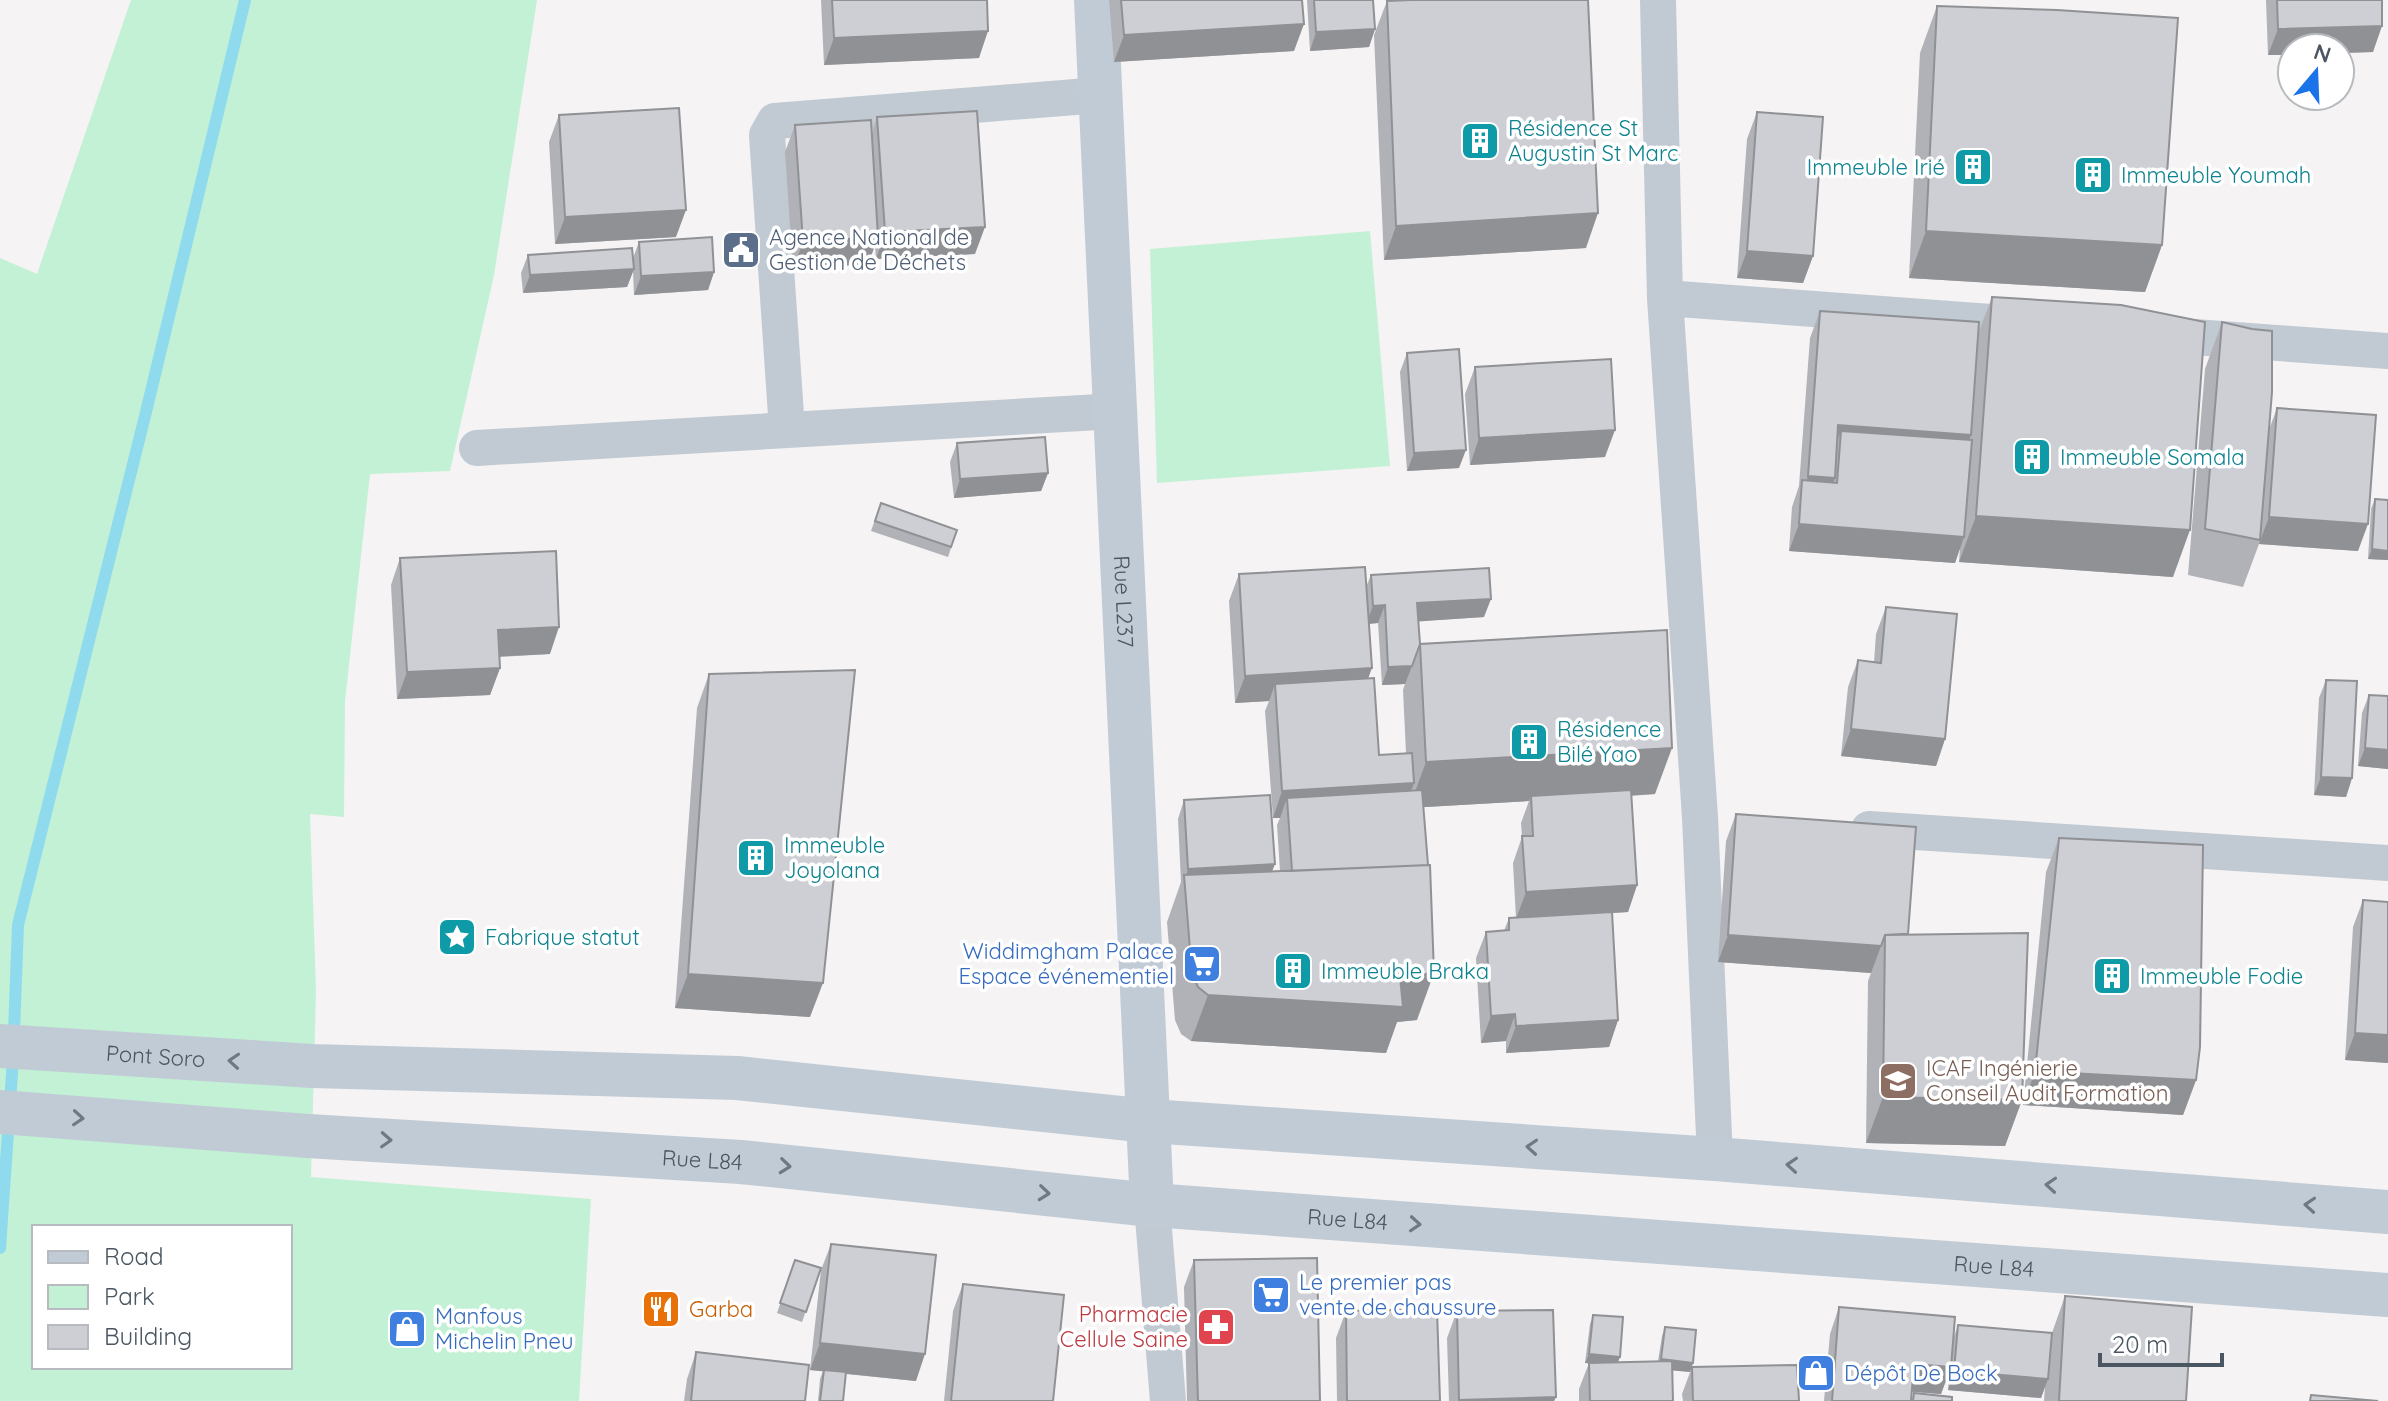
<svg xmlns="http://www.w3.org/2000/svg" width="2388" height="1401" font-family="Quicksand,sans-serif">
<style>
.green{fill:#c3f1d5;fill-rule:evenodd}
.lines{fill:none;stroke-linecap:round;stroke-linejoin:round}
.stream{stroke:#90daee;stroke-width:12}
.street{stroke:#c1cad2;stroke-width:36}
.secondary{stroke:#c1cbd6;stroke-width:44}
.wall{fill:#b0b2b7;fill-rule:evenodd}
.shaded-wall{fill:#909195}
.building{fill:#cdcfd5;stroke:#909195;stroke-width:2}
.oneway{stroke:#6e7984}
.labels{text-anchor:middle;stroke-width:7;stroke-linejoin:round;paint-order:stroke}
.culture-label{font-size:22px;fill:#0d838f;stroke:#fff;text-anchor:start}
.service-label{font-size:22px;fill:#4e5e75;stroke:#fff;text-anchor:start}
.street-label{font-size:22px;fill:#4a5661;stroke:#fff}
.shop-label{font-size:22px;fill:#366cbe;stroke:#fff;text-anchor:start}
.education-label{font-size:22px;fill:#785e54;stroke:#fff;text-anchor:start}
.food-label{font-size:22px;fill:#c56008;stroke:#fff;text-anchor:start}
.health-label{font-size:22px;fill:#be3a42;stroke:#fff;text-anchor:end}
</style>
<rect width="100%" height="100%" fill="#f5f3f3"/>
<!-- green -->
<path class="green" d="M131,0H537L494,275L450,471L370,474L345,701L344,817L310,814L316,991L311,1177L591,1199L579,1401H0V258L37,274ZM34,1227H290V1367H34Z
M1370,231L1390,466L1157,483L1150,249Z"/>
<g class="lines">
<!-- stream -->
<path class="stream" d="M0,1248L13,1059L18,925L146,412L245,0"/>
<!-- street -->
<path class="street" d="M1658,0L1665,298L1700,817L1715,1159
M1665,298L2031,325
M2153,334L2388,351
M787,430L767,135L775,121L1100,95
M477,448L1117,411
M1869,829L2388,863
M1152,1205L1168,1401"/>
<!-- secondary -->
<g class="secondary">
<path id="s1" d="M1096,0L1152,1205"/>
<path id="s2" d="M0,1046L312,1066L737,1078L1149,1121L1715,1159L2388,1212"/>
<path id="s3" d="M0,1112L308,1136L741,1162L1152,1205L2388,1295"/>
</g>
</g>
<!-- wall -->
<path class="wall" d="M821,0H987L979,58L824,65Z
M1109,0H1302L1294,51L1114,62Z
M1307,0H1373L1375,29L1369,47L1310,51Z
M2266,0H2382L2373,52L2340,53V48H2292V55H2268Z
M1387,1L1586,248L1384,260L1374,35Z
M1937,6L2162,245L2145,292L1909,278L1920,53Z
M1757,112L1813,256L1803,283L1737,278L1747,139Z
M559,115L676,237L555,244L549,142Z
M877,117L975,254L876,259L875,246L868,264L793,269L785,152L795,125L872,133Z
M639,242L714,272L708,290L634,295L633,271L627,287L523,293L521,273L528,255L633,258Z
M1992,297L2173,577L1959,562L1960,548L1955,563L1789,551L1792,507L1799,486L1810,338L1820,311L1978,334Z
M2222,322L2270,427L2277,408L2358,551L2259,544L2243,587L2188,575L2205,369Z
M1407,353L1459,468L1407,471L1400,372Z
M1475,367L1605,457L1470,465L1465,394Z
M957,443L1048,473L1041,491L954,498L950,462Z
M2375,499L2388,500V560L2368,559L2371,509Z
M881,503L957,530L948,557L871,531Z
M400,558L550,654L499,657L500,668L490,695L397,699L391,585Z
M1239,574L1366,587L1371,575L1484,617L1418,621L1420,644L1655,794L1631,796L1637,885L1628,912L1612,913L1618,1020L1609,1047L1506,1053V1041L1481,1043L1476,958L1486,932L1504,931L1509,918H1516L1513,863L1522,837L1521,823L1529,801L1424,807L1417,1020L1397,1022L1386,1053L1191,1041L1181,1034L1175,1020L1167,922L1181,882L1178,819L1184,800L1272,872L1280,871L1277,825L1280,818H1273L1265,711L1269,701L1235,703L1229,601ZM1378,623L1382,685L1405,684L1403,690L1406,753L1379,755L1368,679L1369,624Z
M1886,607L1945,739L1936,766L1841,756L1848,687L1858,660L1874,662L1876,634Z
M709,674L810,1017L675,1008L697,708Z
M2326,680L2352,778L2346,797L2314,795L2319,698Z
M2369,695L2388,696V769L2358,766L2362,713Z
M1736,814L1908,934L2022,1100L2005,1146L1866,1143L1868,981L1871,973L1718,962L1726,841Z
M2059,838L2196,1080L2183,1115L2023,1105L2046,872Z
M2363,900L2388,902V1063L2345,1060L2353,927Z
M831,1244L916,1381L846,1374L843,1401H818L820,1379L823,1371L810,1370L821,1270Z
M795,1260L821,1268L802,1322L777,1313Z
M1194,1260L1320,1401H1187L1184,1287Z
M963,1284L1053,1401H944L953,1311Z
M2065,1296L2186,1401H2044L2045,1386L2041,1398L1948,1390L1949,1372L1941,1394L1911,1392V1401H1824L1830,1334L1839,1307L1953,1339L1958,1325L2052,1333Z
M1346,1311L1440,1401H1337L1336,1338Z
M1457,1311L1556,1397L1554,1401H1449L1447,1338Z
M1593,1315L1620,1357L1618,1362L1658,1361L1662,1336L1665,1327L1693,1363L1690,1372L1672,1370L1673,1401H1579V1389L1589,1363H1585L1590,1324Z
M696,1352L805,1401H684L687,1379Z
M1692,1367L1799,1401H1683L1682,1394Z"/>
<!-- shaded-wall -->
<path class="shaded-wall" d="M1304,24L1294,51L1114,62L1124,35Z
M2382,26L2373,52L2340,53V48H2292V55H2268L2278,29Z
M1375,29L1369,47L1310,51L1316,32Z
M988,31L979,58L824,65L834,38Z
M686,210L676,237L555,244L565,217Z
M1598,213L1586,248L1384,260L1396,226Z
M985,227L975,254L876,259L885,232Z
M1926,231L2162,245L2145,292L1909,278Z
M878,237L868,264L793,269L803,242Z
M1747,251L1813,256L1803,283L1737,278Z
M634,269L627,287L523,293L530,275Z
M714,272L708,290L634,295L641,276Z
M1838,425L1971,435L1961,462L1841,431L1833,452Z
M1615,430L1605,457L1470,465L1479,438Z
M1466,450L1459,468L1407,471L1414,453Z
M1048,473L1041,491L954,498L960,479Z
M1808,476L1835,478L1825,505L1801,497Z
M1976,516L2190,530L2173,577L1959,562Z
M2269,517L2368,524L2358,551L2259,544Z
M1799,524L1964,537L1955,563L1789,551Z
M2372,549L2388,551V560L2368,559Z
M1491,599L1484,617L1411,622L1417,603Z
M1385,605L1378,623L1366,624L1373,606Z
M559,627L550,654L488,657L498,630Z
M1412,666L1405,684L1382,685L1388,667Z
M500,668L490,695L397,699L407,672Z
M1372,668L1362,695L1275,684L1269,701L1235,703L1245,676Z
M1851,729L1945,739L1936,766L1841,756Z
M1672,748L1655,794L1531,801V796L1529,801L1409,808L1426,762Z
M2365,748L2388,750V769L2358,766Z
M2321,777L2352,778L2346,797L2314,795Z
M1414,783L1404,810L1287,798L1280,818H1273L1282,791Z
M1275,864L1268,882L1185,880L1188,869Z
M1637,885L1628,912L1516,919L1526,892Z
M1728,935L1881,946L1871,973L1718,962Z
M1434,973L1417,1020L1397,1022L1386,1053L1191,1041L1208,995Z
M688,974L823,983L810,1017L675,1008Z
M1515,1014L1506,1041L1481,1043L1491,1016Z
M1618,1020L1609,1047L1506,1053L1516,1026Z
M2355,1033L2388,1035V1063L2345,1060Z
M2035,1071L2196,1080L2183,1115L2023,1105Z
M1883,1097L2022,1100L2005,1146L1866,1143Z
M820,1343L925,1354L916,1381L810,1370Z
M1589,1354L1620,1357L1616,1366L1585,1363Z
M1661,1359L1693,1363L1690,1372L1657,1369Z
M1914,1364L1951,1367L1941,1394L1904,1391Z
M1954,1371L2048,1379L2041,1398L1948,1390Z
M1556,1397L1554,1401H1459V1400Z"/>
<!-- building -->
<path class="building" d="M832,0H987L988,31L834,38Z
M1121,0H1302L1304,24L1124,35Z
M1314,0H1373L1375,29L1316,32Z
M1411,0H1588L1598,213L1396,226L1387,1Z
M2277,0H2382V26L2278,29Z
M1937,6L2057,10L2178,18L2162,245L1926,231Z
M679,108L686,210L565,217L559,115Z
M977,111L985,227L885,232L877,117Z
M1757,112L1823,117L1813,256L1747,251Z
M871,120L878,237L803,242L795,125Z
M712,237L714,272L641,276L639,242Z
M632,248L634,269L530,275L528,255Z
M1992,297L2121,305L2205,322L2190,530L1976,516Z
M1820,311L1979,322L1971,435L1838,425L1835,478L1808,476Z
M2222,322L2252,329L2272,331V392L2260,540L2205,529Z
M1459,349L1466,450L1414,453L1407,353Z
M1611,359L1615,430L1479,438L1475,367Z
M2277,408L2376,415L2368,524L2269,517Z
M1841,431L1972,440L1964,537L1799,524L1802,480L1837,483Z
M1045,437L1048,473L960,479L957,443Z
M2375,499L2388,500V551L2372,549Z
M881,503L957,530L951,547L875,521Z
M556,551L559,627L498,630L500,668L407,672L400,558Z
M1365,567L1372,668L1245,676L1239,574Z
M1489,568L1491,599L1417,603L1420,644L1412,666L1388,667L1385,605L1373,606L1371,575Z
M1886,607L1957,614L1945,739L1851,729L1858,660L1881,663Z
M1667,630L1672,748L1426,762L1420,644Z
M855,670L823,983L688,974L709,674Z
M1374,678L1379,755L1412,753L1414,783L1282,791L1275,684Z
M2326,680L2357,681L2352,778L2321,777Z
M2369,695L2388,696V750L2365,748Z
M1422,790L1428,865L1292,871L1287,798Z
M1631,790L1637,885L1526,892L1522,836H1533L1531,796Z
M1270,795L1275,864L1188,869L1184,800Z
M1736,814L1916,827L1908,934L1885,935L1881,946L1728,935Z
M2059,838L2203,845L2200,1047L2196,1080L2035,1071Z
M1430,865L1434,973L1400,977L1403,1007L1208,995L1198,987L1192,974L1184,875Z
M2363,900L2388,902V1035L2355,1033Z
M1612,912L1618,1020L1516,1026L1515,1014L1491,1016L1486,932L1509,930V918Z
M2028,933L2022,1100L1883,1097L1885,935Z
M831,1244L936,1255L925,1354L820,1343Z
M1317,1258L1320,1401H1198L1194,1260Z
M795,1260L821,1268L806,1312L780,1303Z
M963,1284L1064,1295L1053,1401H951Z
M2065,1296L2192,1307L2186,1401H2059Z
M1839,1307L1955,1317L1951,1367L1914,1364L1911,1401H1832Z
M1437,1309L1440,1401H1347L1346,1311Z
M1553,1310L1556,1397L1459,1400L1457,1311Z
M1593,1315L1623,1317L1620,1357L1589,1354Z
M1958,1325L2052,1333L2048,1379L1954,1371Z
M1665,1327L1696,1330L1693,1363L1661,1359Z
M696,1352L809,1365L805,1401H691Z
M1672,1361L1673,1401H1590L1589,1363Z
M1797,1365L1799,1401H1693L1692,1367Z
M824,1370L846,1372L843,1401H820Z
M1914,1393L1952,1397V1401H1913Z
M2311,1395L2378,1401H2310Z"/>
<!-- one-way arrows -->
<defs><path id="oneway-chevron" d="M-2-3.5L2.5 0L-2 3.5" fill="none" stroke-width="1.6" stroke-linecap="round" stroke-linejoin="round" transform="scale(2)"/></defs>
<g class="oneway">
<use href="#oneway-chevron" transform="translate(234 1061) rotate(-176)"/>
<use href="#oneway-chevron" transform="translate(78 1118) rotate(4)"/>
<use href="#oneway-chevron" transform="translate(386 1140) rotate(3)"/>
<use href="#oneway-chevron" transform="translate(1532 1147) rotate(-176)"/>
<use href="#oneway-chevron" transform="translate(1792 1165) rotate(-176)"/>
<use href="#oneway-chevron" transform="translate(785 1166) rotate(6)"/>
<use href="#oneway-chevron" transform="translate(2051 1185) rotate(-176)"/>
<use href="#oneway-chevron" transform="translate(1044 1193) rotate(6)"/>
<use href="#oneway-chevron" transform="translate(2310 1205) rotate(-176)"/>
<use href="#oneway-chevron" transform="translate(1415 1224) rotate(4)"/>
</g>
<!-- icons -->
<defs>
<g id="building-square" transform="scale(2)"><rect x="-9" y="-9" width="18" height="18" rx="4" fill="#0f9aa8" stroke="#fff"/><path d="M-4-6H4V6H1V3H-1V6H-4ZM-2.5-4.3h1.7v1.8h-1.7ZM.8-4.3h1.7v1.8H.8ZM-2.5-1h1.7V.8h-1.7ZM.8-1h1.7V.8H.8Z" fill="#fff"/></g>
<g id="civic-square" transform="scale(2)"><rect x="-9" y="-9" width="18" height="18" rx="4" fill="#5c6f8a" stroke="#fff"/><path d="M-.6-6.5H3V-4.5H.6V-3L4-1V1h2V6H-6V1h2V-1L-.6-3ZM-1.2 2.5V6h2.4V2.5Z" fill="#fff"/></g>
<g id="sight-square" transform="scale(2)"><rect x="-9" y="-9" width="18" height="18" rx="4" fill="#0f9aa8" stroke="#fff"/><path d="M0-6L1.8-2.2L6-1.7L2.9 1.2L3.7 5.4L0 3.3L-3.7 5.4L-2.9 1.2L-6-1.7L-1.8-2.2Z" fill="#fff"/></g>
<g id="supermarket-square" transform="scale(2)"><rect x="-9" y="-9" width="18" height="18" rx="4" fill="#3f7fe0" stroke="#fff"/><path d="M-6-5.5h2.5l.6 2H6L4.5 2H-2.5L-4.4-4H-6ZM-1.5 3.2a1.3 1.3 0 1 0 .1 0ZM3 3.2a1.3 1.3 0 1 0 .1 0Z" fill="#fff"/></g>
<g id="school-square" transform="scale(2)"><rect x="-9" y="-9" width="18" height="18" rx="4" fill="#8d6e63" stroke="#fff"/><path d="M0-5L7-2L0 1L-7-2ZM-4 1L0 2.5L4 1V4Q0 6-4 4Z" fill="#fff"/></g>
<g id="restaurant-square" transform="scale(2)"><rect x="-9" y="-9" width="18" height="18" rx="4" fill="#e8710a" stroke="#fff"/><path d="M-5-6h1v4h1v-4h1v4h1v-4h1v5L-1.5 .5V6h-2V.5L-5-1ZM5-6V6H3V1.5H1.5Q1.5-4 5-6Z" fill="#fff"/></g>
<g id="pharmacy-square" transform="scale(2)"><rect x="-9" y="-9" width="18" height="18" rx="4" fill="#e0444e" stroke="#fff"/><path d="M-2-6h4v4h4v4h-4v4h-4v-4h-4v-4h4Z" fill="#fff"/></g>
<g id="shop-square" transform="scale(2)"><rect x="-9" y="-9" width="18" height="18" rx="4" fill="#3f7fe0" stroke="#fff"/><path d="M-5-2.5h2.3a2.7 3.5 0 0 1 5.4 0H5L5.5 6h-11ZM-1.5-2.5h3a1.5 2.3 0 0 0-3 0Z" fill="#fff"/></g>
</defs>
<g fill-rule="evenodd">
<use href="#building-square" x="1480" y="141"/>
<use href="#building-square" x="1973" y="167"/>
<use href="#building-square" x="2093" y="175"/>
<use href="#civic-square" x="741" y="250"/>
<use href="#building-square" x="2032" y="457"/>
<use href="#building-square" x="1529" y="742"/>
<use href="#building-square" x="756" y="858"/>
<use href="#sight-square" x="457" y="937"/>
<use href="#supermarket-square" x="1202" y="964"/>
<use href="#building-square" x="1293" y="971"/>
<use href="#building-square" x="2112" y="976"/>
<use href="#school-square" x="1898" y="1081"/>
<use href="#supermarket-square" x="1271" y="1295"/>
<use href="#restaurant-square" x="661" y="1309"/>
<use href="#pharmacy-square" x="1216" y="1327"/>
<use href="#shop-square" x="407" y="1329"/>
<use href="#shop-square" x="1816" y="1373"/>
</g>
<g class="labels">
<!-- culture labels -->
<g class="culture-label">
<text x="1508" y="136">Résidence St<tspan x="1508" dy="25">Augustin St Marc</tspan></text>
<text x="1945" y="175" text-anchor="end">Immeuble Irié</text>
<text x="2121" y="183">Immeuble Youmah</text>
<text x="2060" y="465">Immeuble Somala</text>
<text x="1557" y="737">Résidence<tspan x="1557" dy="25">Bilé Yao</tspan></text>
<text x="784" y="853">Immeuble<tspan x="784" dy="25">Joyolana</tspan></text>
<text x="485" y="945">Fabrique statut</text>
<text x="1321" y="979">Immeuble Braka</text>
<text x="2140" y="984">Immeuble Fodie</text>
</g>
<!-- service labels -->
<g class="service-label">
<text x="769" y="245">Agence National de<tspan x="769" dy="25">Gestion de Déchets</tspan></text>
</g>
<!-- street labels -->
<g class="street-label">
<text dy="8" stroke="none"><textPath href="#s1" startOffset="602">Rue L237</textPath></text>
<text dy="8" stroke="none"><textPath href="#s2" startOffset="156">Pont Soro</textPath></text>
<text dy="8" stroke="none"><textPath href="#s3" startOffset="704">Rue L84</textPath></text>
<text dy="8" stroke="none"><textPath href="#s3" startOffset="1352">Rue L84</textPath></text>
<text dy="8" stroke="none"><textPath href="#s3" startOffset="2000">Rue L84</textPath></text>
</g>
<!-- shop labels -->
<g class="shop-label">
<text x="1174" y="959" text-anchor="end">Widdimgham Palace<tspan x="1174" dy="25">Espace événementiel</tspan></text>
<text x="1299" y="1290">Le premier pas<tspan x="1299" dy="25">vente de chaussure</tspan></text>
<text x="435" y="1324">Manfous<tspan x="435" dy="25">Michelin Pneu</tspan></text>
<text x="1844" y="1381">Dépôt De Bock</text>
</g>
<!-- education labels -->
<g class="education-label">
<text x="1926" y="1076">ICAF Ingénierie<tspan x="1926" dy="25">Conseil Audit Formation</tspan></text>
</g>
<!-- food labels -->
<g class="food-label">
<text x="689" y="1317">Garba</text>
</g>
<!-- health labels -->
<g class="health-label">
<text x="1188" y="1322">Pharmacie<tspan x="1188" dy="25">Cellule Saine</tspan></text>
</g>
</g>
<!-- legend -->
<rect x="32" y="1225" width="260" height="144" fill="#ffffff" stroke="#b7bbc0" stroke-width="2"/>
<rect x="48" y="1251" width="40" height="12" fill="#c1cbd6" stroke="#b7bbc0" stroke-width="2"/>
<text x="104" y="1265" font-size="24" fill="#4a5661">Road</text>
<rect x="48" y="1285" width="40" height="24" fill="#c3f1d5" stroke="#b7bbc0" stroke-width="2"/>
<text x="104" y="1305" font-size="24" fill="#4a5661">Park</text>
<rect x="48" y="1325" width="40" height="24" fill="#cdcfd5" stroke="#b7bbc0" stroke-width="2"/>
<text x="104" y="1345" font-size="24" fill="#4a5661">Building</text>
<!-- north arrow -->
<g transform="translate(2316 72) rotate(19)"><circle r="38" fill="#ffffff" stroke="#b7bbc0" stroke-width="2"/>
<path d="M0-6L14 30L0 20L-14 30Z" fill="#1a73e8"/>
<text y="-12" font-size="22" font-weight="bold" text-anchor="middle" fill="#4a5661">N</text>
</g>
<!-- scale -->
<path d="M2100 1353v12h122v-12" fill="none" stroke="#4a5661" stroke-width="4"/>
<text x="2112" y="1353" font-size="24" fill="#4a5661" stroke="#ffffff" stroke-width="6" paint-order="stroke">20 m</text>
</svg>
